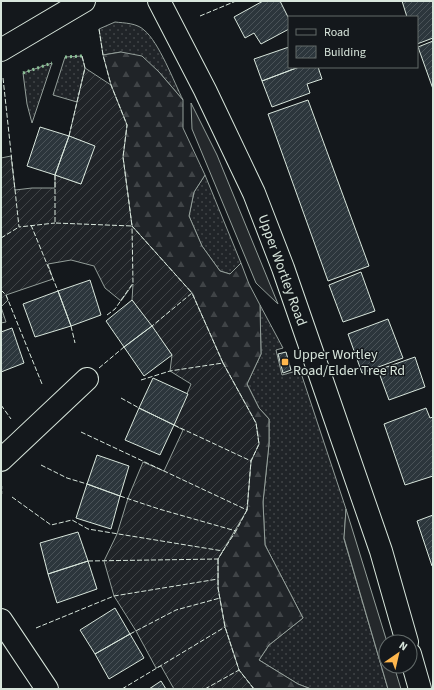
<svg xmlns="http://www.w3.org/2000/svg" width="434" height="690" font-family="'Source Sans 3',sans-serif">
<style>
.grass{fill:url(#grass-dots);stroke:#939e99}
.forest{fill:url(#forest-firs);stroke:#939e99}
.garden{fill:url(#garden-furrows);stroke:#939e99}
.parking{fill:#24282b;stroke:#939e99}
.building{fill:url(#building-hatch);stroke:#d8e6dc}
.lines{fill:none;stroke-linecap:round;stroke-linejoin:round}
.minor-casing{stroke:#d8e6dc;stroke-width:24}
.major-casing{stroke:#d8e6dc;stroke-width:24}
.path{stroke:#9da8a2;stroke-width:2.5;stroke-dasharray:3 2;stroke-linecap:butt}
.minor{stroke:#14181c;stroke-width:22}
.major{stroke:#14181c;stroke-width:22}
.hedge{stroke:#8ac095;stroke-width:3;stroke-dasharray:2 3;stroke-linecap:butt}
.fence{stroke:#d8e6dc;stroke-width:1;stroke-dasharray:5 2;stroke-linecap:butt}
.poi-dot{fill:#ffb74d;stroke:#14181c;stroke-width:1.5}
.labels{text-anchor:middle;stroke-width:3;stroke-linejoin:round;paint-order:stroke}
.street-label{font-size:14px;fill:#d8e6dc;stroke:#14181c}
.poi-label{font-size:14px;fill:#d8e6dc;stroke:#14181c;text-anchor:start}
</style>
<defs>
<pattern id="grass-dots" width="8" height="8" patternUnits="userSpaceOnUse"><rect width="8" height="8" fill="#202428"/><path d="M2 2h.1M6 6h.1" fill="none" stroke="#404447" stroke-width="1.8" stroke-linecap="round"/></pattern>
<pattern id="forest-firs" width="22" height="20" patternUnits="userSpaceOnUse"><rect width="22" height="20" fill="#202428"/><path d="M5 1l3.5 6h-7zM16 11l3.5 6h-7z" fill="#404447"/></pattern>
<pattern id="garden-furrows" width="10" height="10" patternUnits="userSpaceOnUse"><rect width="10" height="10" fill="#202428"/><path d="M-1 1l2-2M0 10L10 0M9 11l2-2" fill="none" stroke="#404447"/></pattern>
<pattern id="building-hatch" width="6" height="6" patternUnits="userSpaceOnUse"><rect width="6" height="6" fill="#2c363c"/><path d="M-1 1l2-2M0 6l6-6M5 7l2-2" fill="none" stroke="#4a5358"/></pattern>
</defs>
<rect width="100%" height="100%" fill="#14181c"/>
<!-- grass -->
<path class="grass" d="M115,22C124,23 137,23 144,30C159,42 174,82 183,100L159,72L121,52L103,55L99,29Z
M82,56L85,68L77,102L53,95L65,57Z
M52,63L32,123L27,104L23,73Z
M205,175L241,263L230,274L220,271L202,246L189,216L194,192Z
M260,305L283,348L276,350L282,375L300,370L346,509L344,539L388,689H311L298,684L259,660L269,645L303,618L265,545L263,502L269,444V419L259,408L247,384L261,354Z"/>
<!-- forest -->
<path class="forest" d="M121,52L142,56L159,72L183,100V128L205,175L194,192L189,216L202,246L220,271L230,274L241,263L249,284L260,305L261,354L247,384L259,408L269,419V444L263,502L265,545L303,618L269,645L259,660L298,684L311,689H254L239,670L225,627L218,588V559L247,510L251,461L259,444L256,423L223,363L192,293L132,226L123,157L127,125L111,85L103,55Z"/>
<!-- garden -->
<path class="garden" d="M85,68L111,85L127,125L123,157L132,226L192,293L223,363L256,423L259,444L251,461L247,510L218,559V588L225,627L239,670L254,689H174L161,666L156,668L136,631L114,596L104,561L117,534L128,498L143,462L164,471L183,430L174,425L191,384L170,371L172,355L132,300L133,284L121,301L105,288L94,266L71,260L48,264L53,279L6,295L8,300L1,307L6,322L1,323V158L11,156L15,190L32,188H55V175L81,184L94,146L69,136Z"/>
<!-- parking -->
<path class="parking" d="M191,103L217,155L278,304L256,283L192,129Z
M346,509L387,642H386V666H394L401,689H388L344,538Z"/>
<!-- building -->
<path class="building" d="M263,1H280L289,19V29L261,44L254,33L245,38L234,17Z
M402,1H433V38L417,44V17H407Z
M433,41V89L418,47Z
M289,47V67H299L262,81L254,59Z
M299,67H318L322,79L307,84L310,93L272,107L262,81Z
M308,100L369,266L328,281L268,114Z
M40,127L69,136L55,175L27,166Z
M69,136L95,146L81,184L55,175Z
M361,272L375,311L343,322L329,285Z
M90,280L101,315L71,326L58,291Z
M58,291L71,326L35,337L23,304Z
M132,300L152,326L124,347L106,321Z
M388,319L403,358L362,373L348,334Z
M152,326L172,355L144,376L124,347Z
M12,328L24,363L1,372V332Z
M286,352L291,370L283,373L278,354Z
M415,357L425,387L389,400L378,370Z
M153,378L188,394L174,425L139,408Z
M139,408L174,425L160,455L125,440Z
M426,408L430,418L433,417V476L405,485L384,424Z
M97,455L129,466L120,496L87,484Z
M87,484L120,496L111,529L76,518Z
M433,515V565L432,566L417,521Z
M78,532L88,561L48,574L40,543Z
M88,561L97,589L57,603L48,574Z
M115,608L130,634L95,654L80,630Z
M130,634L144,658L109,679L95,654Z
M161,681L166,689H149Z"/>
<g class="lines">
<!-- minor casing -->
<g class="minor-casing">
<path id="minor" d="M1,50L84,1
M1,460L87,379
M1,620L47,689"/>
</g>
<!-- major casing -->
<g class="major-casing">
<path id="major" d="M159,1L205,90L254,193L283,268L381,551L407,642
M410,654L420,689"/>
</g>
<!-- path -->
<path class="path" d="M1,494V486"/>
<!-- minor -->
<use href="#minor" class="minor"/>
<!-- major -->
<use href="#major" class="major"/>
<!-- hedge -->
<path class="hedge" d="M65,57L82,56
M23,73L52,63"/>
<!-- fence -->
<path class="fence" d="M200,16L236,1
M3,78L19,227L55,223
M69,136L85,68L82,56
M55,175V223L132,226L123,157L127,125L111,85L103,55L99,29
M31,225L58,291
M1,238L19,227
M1,290L6,295L42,384
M107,315L115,309L133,283L132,226L192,293L152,326
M71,326L75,343
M99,368L124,347
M141,380L170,371L223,363L192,293
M121,398L139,408
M1,405L11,419
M174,425L251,461L259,444L256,423L223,363
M81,432L247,510L251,461
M41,465L67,478L87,484
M120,496L159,509L236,531L247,510
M12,497L51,525L72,520L88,529L223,551L236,531
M218,559V588L225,627L239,670L254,689
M88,561L218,559L223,551
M36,628L114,596L218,579
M130,634L176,610L220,598
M122,689L225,627
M205,689L239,670"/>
</g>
<!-- markers -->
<rect class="poi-dot" x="281" y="358" width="8" height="8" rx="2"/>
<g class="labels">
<!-- street labels -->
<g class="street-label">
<text transform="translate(283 270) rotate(70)" y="5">Upper Wortley Road</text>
</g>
<!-- poi labels -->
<g class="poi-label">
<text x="293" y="359">Upper Wortley<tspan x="293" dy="16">Road/Elder Tree Rd</tspan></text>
</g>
</g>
<!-- border -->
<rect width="434" height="690" fill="none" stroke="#d8e6dc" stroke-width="4"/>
<!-- legend -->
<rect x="288" y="16" width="130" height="52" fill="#14181c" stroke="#626a69"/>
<rect x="296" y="29" width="20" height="6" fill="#14181c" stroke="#626a69"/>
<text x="324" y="36" font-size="12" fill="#d8e6dc">Road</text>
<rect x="296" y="46" width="20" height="12" fill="url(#building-hatch)" stroke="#626a69"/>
<text x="324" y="56" font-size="12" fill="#d8e6dc">Building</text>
<!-- north arrow -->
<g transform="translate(398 654) rotate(34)"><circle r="19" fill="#14181c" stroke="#626a69"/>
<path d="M0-3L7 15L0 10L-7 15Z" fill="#ffb74d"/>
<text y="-6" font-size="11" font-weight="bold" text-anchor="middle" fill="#d8e6dc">N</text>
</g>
</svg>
